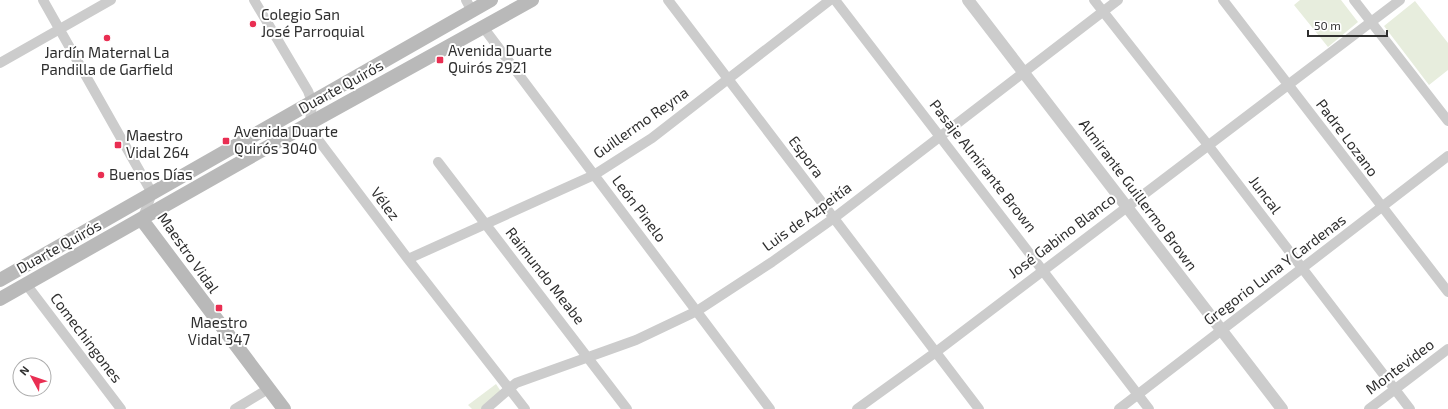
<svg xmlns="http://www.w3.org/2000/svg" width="1448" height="409" font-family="'Exo 2',sans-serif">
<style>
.green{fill:#e7eddd}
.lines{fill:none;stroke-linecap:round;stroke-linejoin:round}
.minor{stroke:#ccc;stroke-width:10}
.tertiary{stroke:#ccc;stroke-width:12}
.secondary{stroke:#b9b9b9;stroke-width:14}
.poi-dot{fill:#e92e52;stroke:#fff;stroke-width:1.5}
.labels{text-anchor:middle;stroke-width:4;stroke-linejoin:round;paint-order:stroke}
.poi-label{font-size:15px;fill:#2f2f2f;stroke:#fff;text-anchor:start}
.street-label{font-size:15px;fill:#2f2f2f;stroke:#fff}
</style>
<rect width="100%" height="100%" fill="#fff"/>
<!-- green -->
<path class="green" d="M1300,0H1341L1358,22L1328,47L1294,5Z
M1415,1L1448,43V70L1429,85L1384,26Z
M496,384L502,393L484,409H472L468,405Z"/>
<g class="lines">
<!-- minor -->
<path class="minor" d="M43,0L152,193L142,220
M254,0L308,91L312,102L310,123L316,137L408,259L525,409
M466,0L472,11
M668,0L979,409
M835,0L1149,409
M1094,0L1208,145L1410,409
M1223,0L1448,292
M1354,0L1448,121
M483,27L770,409
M0,63L111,0
M438,162L627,409
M408,259L594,175L652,138L830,0
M26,284L121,409
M235,409L268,389
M486,409L516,383L636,340L697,311L772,262L834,218L1118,0
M857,409L936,352L1400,0
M1119,409L1448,156
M1369,409L1448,349"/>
<!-- tertiary -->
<path class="tertiary" d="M968,0L1282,409"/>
<!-- secondary -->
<path class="secondary" d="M142,220L284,409
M0,280L491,0
M0,299L310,123L532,0"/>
</g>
<!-- markers -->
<g class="poi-dot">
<circle cx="253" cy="24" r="4"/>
<circle cx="107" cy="38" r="4"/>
<rect x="436" y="56" width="8" height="8" rx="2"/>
<rect x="222" y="137" width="8" height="8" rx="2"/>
<rect x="114" y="141" width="8" height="8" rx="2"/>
<circle cx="101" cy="175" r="4"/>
<rect x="215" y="304" width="8" height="8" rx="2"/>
</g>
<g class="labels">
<!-- poi labels -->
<g class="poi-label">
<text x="261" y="20">Colegio San<tspan x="261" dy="17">José Parroquial</tspan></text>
<text x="448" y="56">Avenida Duarte<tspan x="448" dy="17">Quirós 2921</tspan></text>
<text x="107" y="58" text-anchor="middle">Jardín Maternal La<tspan x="107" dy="17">Pandilla de Garfield</tspan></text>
<text x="234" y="137">Avenida Duarte<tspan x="234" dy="17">Quirós 3040</tspan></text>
<text x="126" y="141">Maestro<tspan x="126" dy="17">Vidal 264</tspan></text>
<text x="109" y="180">Buenos Días</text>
<text x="219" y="328" text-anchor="middle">Maestro<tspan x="219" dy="17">Vidal 347</tspan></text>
</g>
<!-- street labels -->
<g class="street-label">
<text transform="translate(341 87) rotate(-29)" y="5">Duarte Quirós</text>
<text transform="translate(641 123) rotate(-35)" y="5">Guillermo Reyna</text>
<text transform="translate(1347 138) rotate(53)" y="5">Padre Lozano</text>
<text transform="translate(806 157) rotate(53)" y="5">Espora</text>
<text transform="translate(983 166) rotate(52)" y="5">Pasaje Almirante Brown</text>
<text transform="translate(1138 195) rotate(53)" y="5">Almirante Guillermo Brown</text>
<text transform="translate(1265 195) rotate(53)" y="5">Juncal</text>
<text transform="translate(385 204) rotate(53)" y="5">Vélez</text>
<text transform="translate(639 209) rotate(53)" y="5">León Pinelo</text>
<text transform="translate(807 217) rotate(-36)" y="5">Luis de Azpeitía</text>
<text transform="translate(1062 236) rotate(-37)" y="5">José Gabino Blanco</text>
<text transform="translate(59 247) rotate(-29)" y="5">Duarte Quirós</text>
<text transform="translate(188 253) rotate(55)" y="5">Maestro Vidal</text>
<text transform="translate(1275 270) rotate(-37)" y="5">Gregorio Luna Y Cardenas</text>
<text transform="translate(545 276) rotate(52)" y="5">Raimundo Meabe</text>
<text transform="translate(86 338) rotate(53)" y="5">Comechingones</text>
<text transform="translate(1400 367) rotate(-37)" y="5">Montevideo</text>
</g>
</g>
<!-- north arrow -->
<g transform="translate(32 377) rotate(310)"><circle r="19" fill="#ffffff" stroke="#acacac"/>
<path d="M0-3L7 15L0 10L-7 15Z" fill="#e92e52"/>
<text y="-6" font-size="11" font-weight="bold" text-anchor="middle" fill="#2f2f2f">N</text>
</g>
<!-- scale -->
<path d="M1308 30v6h79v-6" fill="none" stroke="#2f2f2f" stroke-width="2"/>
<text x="1314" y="30" font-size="12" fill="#2f2f2f" stroke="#ffffff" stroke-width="3" paint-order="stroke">50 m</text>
</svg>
